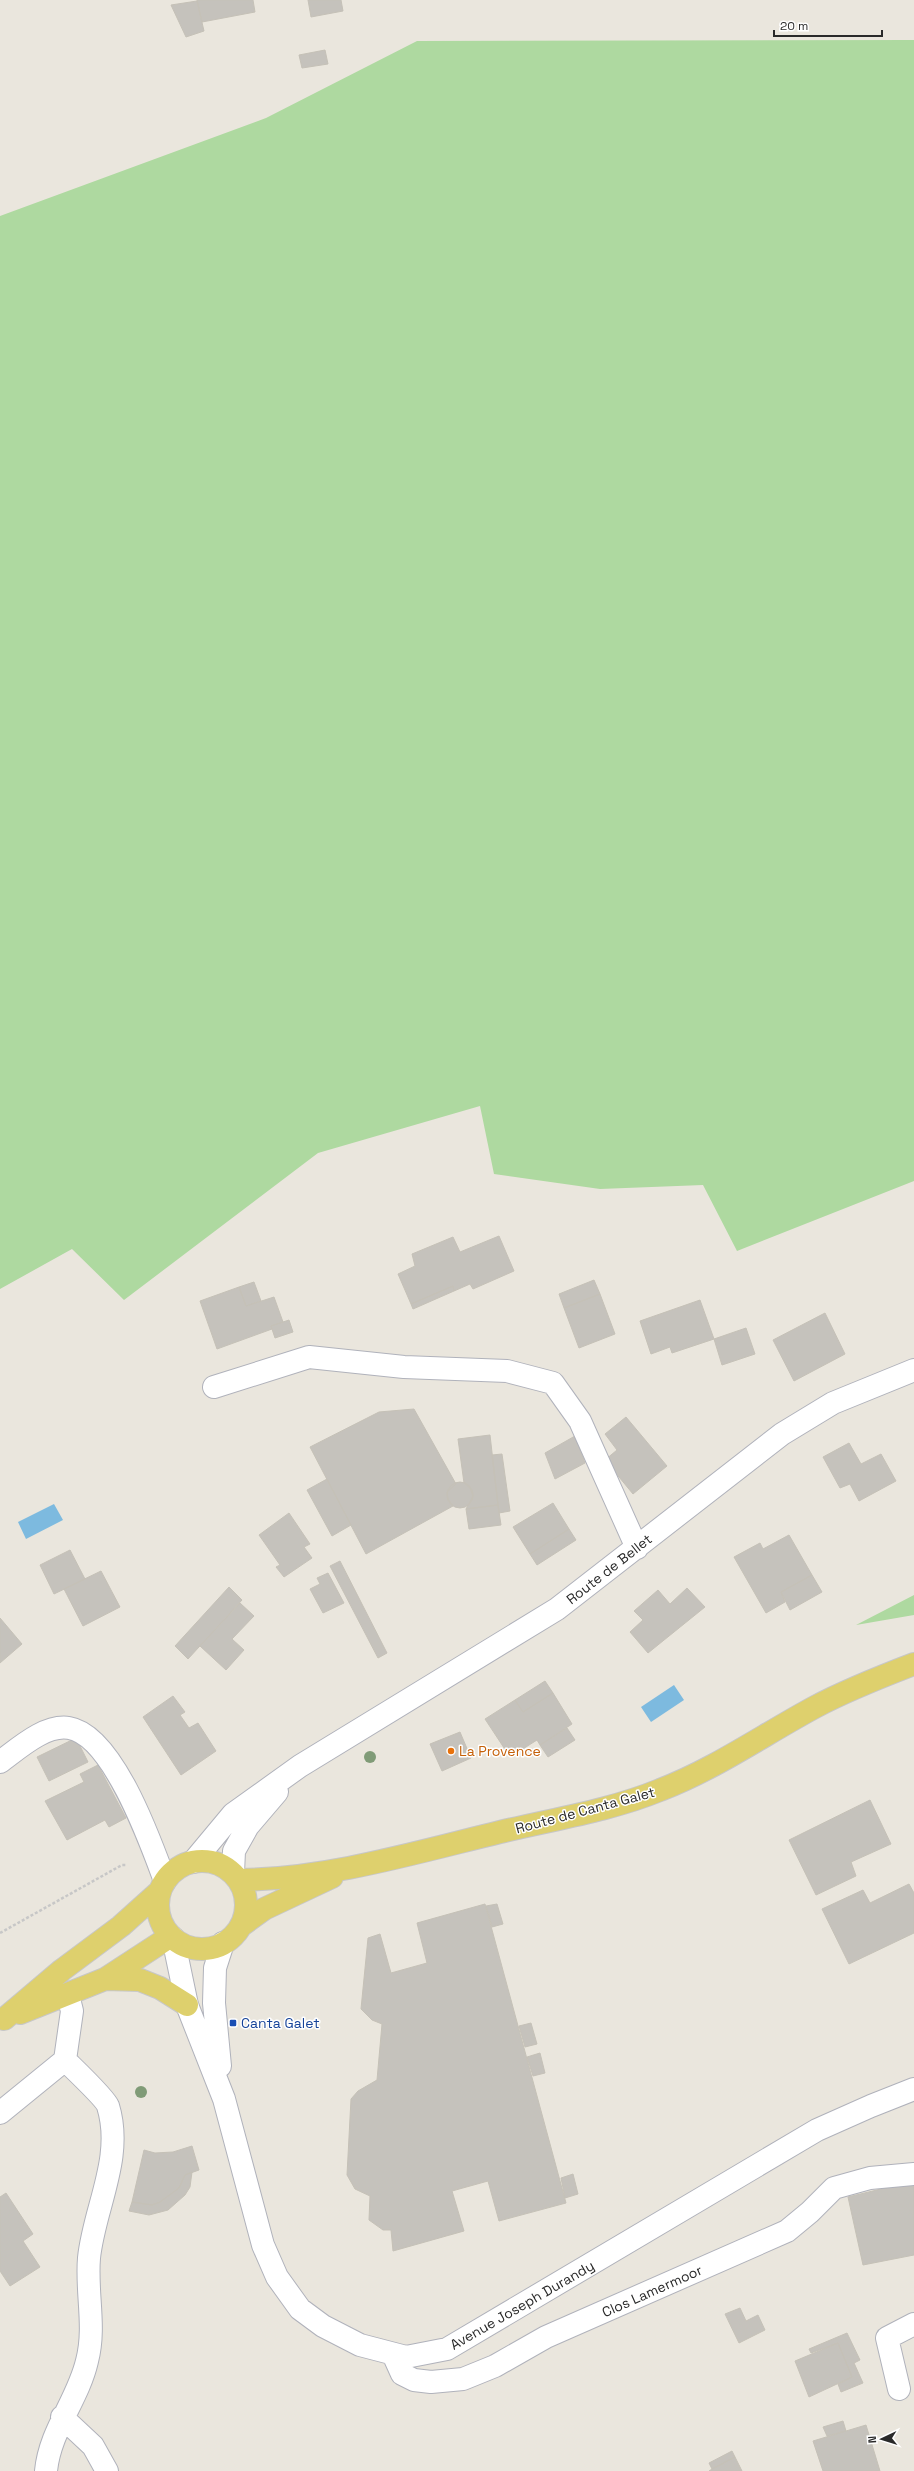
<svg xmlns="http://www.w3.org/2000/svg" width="914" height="2471" font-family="'Space Grotesk',sans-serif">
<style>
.green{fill:#aed9a0}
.water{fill:#7dbadf}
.building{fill:#c5c2bc;stroke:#c5c1b7}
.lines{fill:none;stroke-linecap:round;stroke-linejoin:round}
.minor-casing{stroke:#b0b2bb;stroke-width:24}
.major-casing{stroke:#c7c7c7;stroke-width:24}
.path{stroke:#c7c7c7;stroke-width:2.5;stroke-dasharray:3 2;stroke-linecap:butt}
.minor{stroke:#fff;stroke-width:22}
.major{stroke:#ded06d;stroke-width:22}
.tree{fill:#809b77}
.food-dot{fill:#e8710a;stroke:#fff;stroke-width:1.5}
.transit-dot{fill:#1a4fb4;stroke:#fff;stroke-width:1.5}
.labels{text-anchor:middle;stroke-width:3;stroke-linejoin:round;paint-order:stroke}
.street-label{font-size:14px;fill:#292929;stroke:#fff}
.food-label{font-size:14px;fill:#c56008;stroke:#fff;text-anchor:start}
.transit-label{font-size:14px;fill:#164399;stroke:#fff;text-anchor:start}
</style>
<rect width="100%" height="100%" fill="#eae6dd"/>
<!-- green -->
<path class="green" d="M914,40V1181L737,1251L703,1185L600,1189L494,1174L480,1106L318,1153L124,1300L72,1249L0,1289V216L266,118L417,41Z
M914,1595V1615L856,1625Z"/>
<!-- water -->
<path class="water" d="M54,1504L63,1520L26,1539L18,1522Z
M674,1685L684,1700L651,1722L641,1707Z"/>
<!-- building -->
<path class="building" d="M253,0L255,12L202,22L197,0Z
M308,0H341L343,11L311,17Z
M197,1L204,31L186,37L171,5Z
M325,50L328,64L302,68L299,55Z
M499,1236L514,1271L473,1289L470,1284L454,1291L453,1286L411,1304L398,1274L415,1266L412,1254L453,1237L460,1252Z
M594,1280L600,1294L564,1308L559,1294Z
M254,1282L261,1301L246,1306L239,1287Z
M453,1286L454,1291L413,1309L411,1304Z
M239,1287L246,1306L274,1297L283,1322L271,1326L272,1329L217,1349L200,1301Z
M600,1294L615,1334L579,1348L564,1308Z
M700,1300L714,1339L672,1353L670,1347L651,1354L640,1321Z
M825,1313L845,1354L794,1381L773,1340Z
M289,1320L293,1332L275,1338L271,1326Z
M746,1328L755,1354L722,1365L714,1339Z
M414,1409L456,1484L447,1492L448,1499L453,1506L366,1554L310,1447L379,1412Z
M626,1417L667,1466L633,1494L605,1460L617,1450L605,1434Z
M490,1435L498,1505L466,1509L473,1496L470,1488L464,1483L458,1439Z
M575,1436L585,1463L555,1479L545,1453Z
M849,1443L861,1464L881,1454L896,1481L859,1501L850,1484L840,1488L823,1457Z
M502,1454L510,1511L499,1513L492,1455Z
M327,1479L351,1525L332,1536L307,1490Z
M447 1495a13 13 0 1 1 26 0a13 13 0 1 1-26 0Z
M553,1503L569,1529L530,1554L513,1527Z
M498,1505L501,1525L469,1529L466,1509Z
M289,1513L310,1544L304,1547L312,1558L284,1577L276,1567L280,1565L259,1535Z
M569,1529L576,1540L537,1565L530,1554Z
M789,1535L812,1575L781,1592L785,1602L766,1613L734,1557L760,1543L763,1549Z
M70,1550L85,1579L54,1594L40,1565Z
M340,1561L387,1653L378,1658L330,1566Z
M101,1571L120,1607L83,1626L64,1589Z
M328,1573L344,1603L323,1613L310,1589L320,1584L317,1578Z
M812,1575L822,1592L790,1610L781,1592Z
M229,1587L242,1600L188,1659L175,1646Z
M687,1588L705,1607L648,1653L630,1632L643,1620L634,1611L658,1590L670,1604Z
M240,1603L254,1616L232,1639L244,1650L226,1670L200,1646Z
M0,1618L22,1644L0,1663Z
M545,1681L553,1693L523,1712L515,1700Z
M553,1693L572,1724L540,1745L537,1740L510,1757L485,1719L515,1700L523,1712Z
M173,1696L185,1712L180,1715L189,1728L198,1723L216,1751L181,1775L143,1717Z
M567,1728L575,1740L548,1757L540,1745Z
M460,1732L471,1758L442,1771L430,1744Z
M76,1738L88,1762L49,1781L37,1757Z
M98,1765L126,1818L109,1827L105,1820L67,1840L45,1801L84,1782L80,1774Z
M870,1800L891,1844L851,1862L856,1876L816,1895L789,1840Z
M909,1884L914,1893V1933L849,1964L822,1909L863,1890L870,1903Z
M485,1904L566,2203L499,2221L488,2181L452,2191L464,2231L393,2251L391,2230H383L369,2220L370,2196L355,2189L347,2175L351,2099L358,2091L377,2080L382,2024L372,2020L361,2009L368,1938L380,1934L391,1973L427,1963L417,1923Z
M497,1904L503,1924L492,1927L486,1906Z
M531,2023L537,2044L525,2047L519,2026Z
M540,2053L545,2073L533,2076L527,2057Z
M192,2146L199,2170L185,2175L179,2188L160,2202L152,2205L132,2202L144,2150L155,2153L173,2152Z
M192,2172L190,2187L185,2195L168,2210L149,2215L129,2211L132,2202L152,2205L160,2202L179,2188L185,2175Z
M573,2174L578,2194L565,2198L561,2178Z
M914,2181V2255L863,2265L848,2197Z
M6,2193L33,2234L23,2241L40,2267L10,2286L0,2271V2197Z
M740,2308L746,2321L758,2315L765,2330L739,2343L725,2314Z
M847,2333L860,2360L854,2363L863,2383L841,2392L838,2384L852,2377L838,2343L811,2353L809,2349Z
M838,2343L852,2377L809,2397L795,2361Z
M843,2421L846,2431L827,2436L823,2427Z
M866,2425L880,2471H823L813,2441Z
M732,2451L735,2457L712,2469L709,2463Z
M735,2457L742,2471H709L712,2469Z"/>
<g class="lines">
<!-- minor casing -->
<g class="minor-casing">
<path id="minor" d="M214,1387L309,1357L404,1367L507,1371L553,1383L580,1421L637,1548
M0,1762C18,1749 45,1724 69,1728C113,1735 151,1843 165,1881
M193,1862L233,1814L300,1766L557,1609L782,1434L833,1403L914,1370
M233,1873L234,1851L248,1826L277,1792
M173,1938L187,2005L224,2099L263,2245L277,2277L300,2309L323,2326L360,2345L406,2357L447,2349L817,2130L871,2106L914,2089
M65,2060L72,2011L68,1995
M220,2066L214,2003L215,1968L223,1943
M0,2113L65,2060
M393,2354L402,2374L414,2380L431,2382L463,2379L495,2366L546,2337L787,2231L810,2212L834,2188L870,2178L914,2174
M899,2389L887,2338L914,2324
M62,2417L93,2446L107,2471
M46,2471C50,2430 78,2400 87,2361C96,2327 86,2293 89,2258C94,2208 124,2158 108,2106C105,2098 73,2068 65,2060"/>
</g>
<!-- major casing -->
<g class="major-casing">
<path id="major" d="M158 1905a44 44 0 1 1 88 0a44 44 0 1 1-88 0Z
M239,1880C327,1879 414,1853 500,1832C553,1819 609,1811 660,1790C715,1769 763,1735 815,1707C847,1690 880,1677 914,1664
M242,1925L264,1909L332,1877
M105,1979L140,1980L160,1988L187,2005
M20,2013L105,1979L171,1936
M4,2019L62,1970L121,1926L160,1891"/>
</g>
<!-- path -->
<path class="path" d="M0,1933L122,1865H126"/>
<!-- minor -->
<use href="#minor" class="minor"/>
<!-- major -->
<use href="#major" class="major"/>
</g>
<!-- trees -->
<g class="tree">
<circle cx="370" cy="1757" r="6"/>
<circle cx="141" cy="2092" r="6"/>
</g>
<!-- markers -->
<circle class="food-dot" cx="451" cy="1751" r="4"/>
<rect class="transit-dot" x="229" y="2019" width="8" height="8" rx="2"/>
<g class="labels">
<!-- street labels -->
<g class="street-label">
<text transform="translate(609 1569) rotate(-38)" y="5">Route de Bellet</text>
<text transform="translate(585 1810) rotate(-15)" y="5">Route de Canta Galet</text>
<text transform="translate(652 2291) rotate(-24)" y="5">Clos Lamermoor</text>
<text transform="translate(522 2305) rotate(-30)" y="5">Avenue Joseph Durandy</text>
</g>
<!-- food labels -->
<g class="food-label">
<text x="459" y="1756">La Provence</text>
</g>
<!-- transit labels -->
<g class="transit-label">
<text x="241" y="2028">Canta Galet</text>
</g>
</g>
<!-- north arrow -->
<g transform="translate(882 2439) rotate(266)" stroke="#ffffff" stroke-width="3" paint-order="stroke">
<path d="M0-3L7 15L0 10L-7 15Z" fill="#292929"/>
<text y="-6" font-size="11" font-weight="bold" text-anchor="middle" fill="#292929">N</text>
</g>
<!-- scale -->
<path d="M774 30v6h108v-6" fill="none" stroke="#292929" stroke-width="2"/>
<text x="780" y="30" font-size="12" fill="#292929" stroke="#ffffff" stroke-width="3" paint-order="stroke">20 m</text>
</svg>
